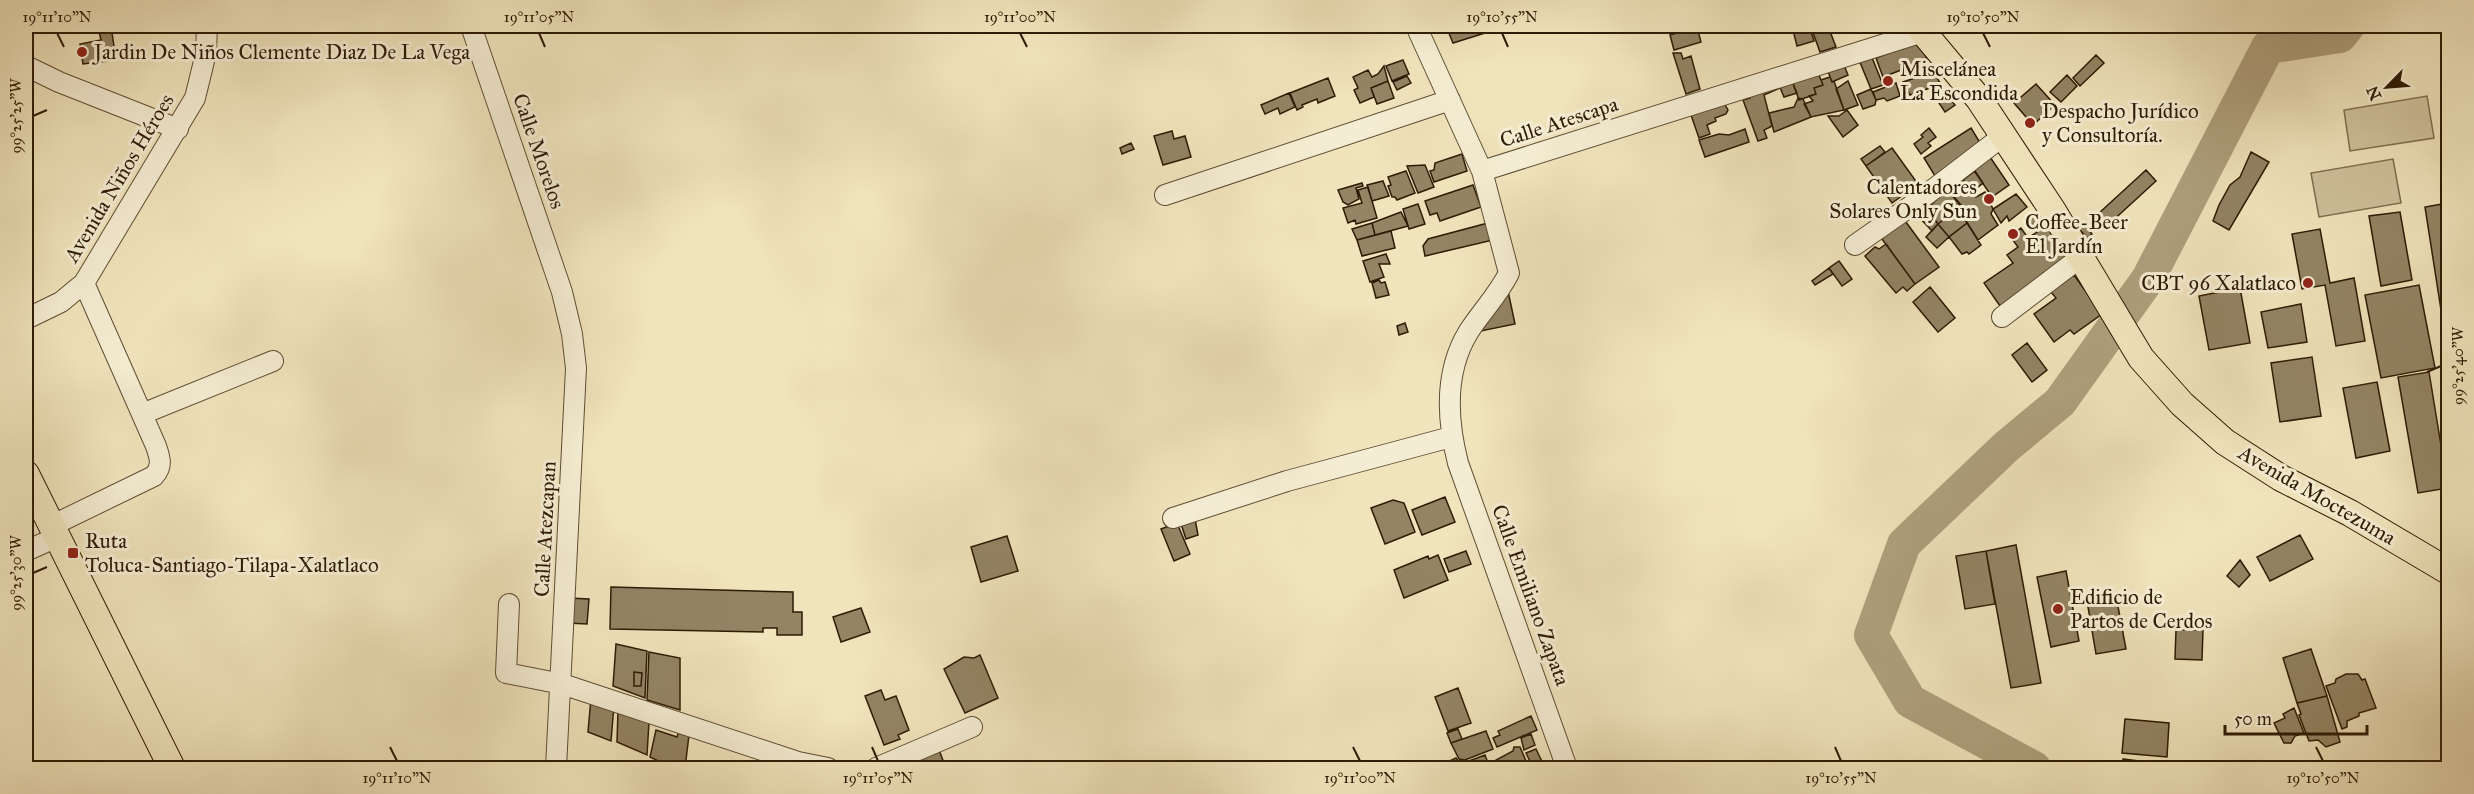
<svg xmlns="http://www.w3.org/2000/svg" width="2474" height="794" font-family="'IM FELL Great Primer',serif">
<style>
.green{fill:#cfc29d;stroke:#7e6e50;stroke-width:1.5}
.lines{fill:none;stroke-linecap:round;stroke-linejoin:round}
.river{stroke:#aea07d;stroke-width:34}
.building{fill:#938464;stroke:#2e1b04;stroke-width:1.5}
.minor-casing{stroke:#5e4d32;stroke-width:22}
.major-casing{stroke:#2e1b04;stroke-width:28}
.minor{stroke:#f5edd3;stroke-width:20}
.major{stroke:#f0e4bc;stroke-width:26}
.ticks{fill:none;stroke:#2e1b04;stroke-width:2}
.poi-dot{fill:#8f2418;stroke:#f5edd3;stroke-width:2}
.labels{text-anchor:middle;stroke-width:6;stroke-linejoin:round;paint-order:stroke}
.poi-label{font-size:21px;fill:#2e1b04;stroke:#f5edd3;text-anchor:start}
.street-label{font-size:21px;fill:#2e1b04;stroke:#f5edd3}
.neatline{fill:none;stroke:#2e1b04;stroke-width:2}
.ticks-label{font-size:15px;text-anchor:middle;fill:#2e1b04}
</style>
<rect width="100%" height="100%" fill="#f0e4bc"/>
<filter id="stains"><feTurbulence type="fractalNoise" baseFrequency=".00333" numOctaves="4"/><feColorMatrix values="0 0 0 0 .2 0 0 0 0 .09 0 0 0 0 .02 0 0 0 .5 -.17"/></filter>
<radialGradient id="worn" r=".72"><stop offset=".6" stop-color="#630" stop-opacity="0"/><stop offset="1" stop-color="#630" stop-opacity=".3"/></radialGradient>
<!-- green -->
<path class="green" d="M2427,96L2434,138L2350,151L2344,110Z
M2393,159L2401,203L2319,217L2311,173Z"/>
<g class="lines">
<!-- river -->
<path class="river" d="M2034,768L1910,701L1871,635L1904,544L2007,446L2060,402L2148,279L2268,47L2340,36L2348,26"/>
</g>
<!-- building -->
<path class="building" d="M98,26H111L116,60L83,64L80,44L101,40Z
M1446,26H1482L1485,33L1453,43Z
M1809,26L1814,41L1797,46L1793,30Z
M1815,26H1828L1836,47L1820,52L1811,27Z
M1697,27L1701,42L1674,50L1670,35Z
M1920,41L1927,60L1883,77L1876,58Z
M1673,53H1681L1683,59L1691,56L1700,89L1686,94Z
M1871,55L1883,85L1871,89L1859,60Z
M2096,55L2104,63L2080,86L2073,78Z
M1403,60L1409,74L1392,81L1386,66Z
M1842,60L1848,75L1832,82L1826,66Z
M1384,66L1388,81L1371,88L1374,97L1360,103L1354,90L1358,88L1353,77L1368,70L1372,77L1378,74Z
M1817,70L1823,85L1814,88L1816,94L1799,100L1792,81Z
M1933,72L1941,84L1910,95L1903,82Z
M2067,75L2077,86L2061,102L2050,92Z
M1407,76L1411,83L1397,90L1393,82Z
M1830,77L1832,82L1834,81L1844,110L1811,117L1804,104L1813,101L1809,96L1816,94L1814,88L1823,85L1821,80Z
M1328,78L1335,96L1318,103L1317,99L1302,105L1303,107L1297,110L1290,93Z
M1388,81L1394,98L1377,104L1371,88Z
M1792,81L1797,93L1784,97L1779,85Z
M1848,81L1858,105L1844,110L1836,89Z
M1896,83L1900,96L1887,101L1884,98L1876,100L1873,92Z
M2036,84L2055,105L2033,125L2014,103Z
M1779,86L1780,88L1764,95L1772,126L1764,130L1767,138L1758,141L1743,100L1750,98L1748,92Z
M1871,89L1876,100L1875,105L1863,109L1857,95Z
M1945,91L1955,105L1945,112L1935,97Z
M1289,93L1295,107L1280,114L1278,108L1265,114L1261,105Z
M1798,98L1803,99L1811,117L1774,132L1769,113L1794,107Z
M1724,103L1728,110L1726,114L1715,118L1716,121L1707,125L1710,134L1699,138L1691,115Z
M1847,110L1858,125L1843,137L1828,116H1839Z
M1929,128L1936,137L1928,143L1931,146L1921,154L1914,144L1923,137L1921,135Z
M1971,128L1982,146L1935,176L1924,158Z
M1745,129L1749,142L1705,157L1699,140L1719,134L1729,135Z
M1172,131L1174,139L1185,136L1191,157L1163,165L1154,136Z
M1131,143L1134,149L1122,154L1120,148Z
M1880,146L1885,152L1866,166L1861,159Z
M1892,148L1918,184L1892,203L1866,166Z
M2251,152L2269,162L2229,230L2213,221L2219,205L2230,185L2240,177Z
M1462,154L1467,171L1434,182L1430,171L1434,170L1435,163Z
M1988,154L2009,185L1992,197L1971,166Z
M1425,165L1434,187L1418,193L1407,166Z
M2146,170L2156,181L2108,225L2098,214Z
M1406,171L1415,193L1397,200L1395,197H1392L1388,186L1391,185L1388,177Z
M1975,171L1983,183L1972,192L1963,180Z
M1961,177L1976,197L1985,192L1993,209L1991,214L1998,225L1978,240L1963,216L1967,214L1947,189Z
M1383,181L1389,196L1372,201L1367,185Z
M1362,183L1363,186L1356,188L1359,199L1348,205L1343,202L1338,190Z
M1473,185L1481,207L1440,221L1437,213L1430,215L1425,201Z
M1368,187L1377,218L1356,224L1355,220L1348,223L1343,208L1362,203L1358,190Z
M1947,189L1961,205L1938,224L1927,209Z
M2016,194L2027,207L2009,221L2007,216L2001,223L1993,209Z
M2448,203V342H2446L2425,207Z
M1418,204L1425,224L1409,229L1403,209Z
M1961,205L1967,214L1963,216L1967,223L1949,237L1938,224Z
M1927,209L1938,224L1932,231L1918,216Z
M1401,212L1408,226L1375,235L1372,223Z
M2041,212L2072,256L2000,306L1984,283L2013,263L2007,255L2018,247L2010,236L2021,228L2028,238L2037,232L2029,220Z
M2400,212L2412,280L2381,286L2369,216Z
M1903,218L1939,267L1915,284L1879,235Z
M1372,223L1375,235L1357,240L1352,229Z
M1488,223L1493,240L1425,256L1423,246L1428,239Z
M1967,223L1981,245L1969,254L1967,252L1962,254L1949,237Z
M1938,224L1949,237L1937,248L1926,237Z
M2085,225L2092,234L2087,238L2079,229Z
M2320,229L2330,283L2354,278L2365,341L2336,346L2325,285L2302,289L2292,234Z
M1391,231L1395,248L1362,256L1357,240Z
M1886,244L1915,284L1907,291L1903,287L1896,293L1865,256L1875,247L1879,249Z
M1386,254L1390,264H1379L1384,277L1370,282L1363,261Z
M1839,261L1852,279L1842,286L1829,268Z
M1829,268L1833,274L1815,285L1812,281Z
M2074,275L2102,314L2074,334L2070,330L2054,342L2034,314L2056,298L2051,292Z
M1379,280L1381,283L1385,282L1389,295L1376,298L1372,283Z
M2419,285L2435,368L2381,378L2365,295Z
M1930,287L1955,318L1938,332L1913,302Z
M2240,288L2250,343L2209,350L2199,296Z
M1508,291L1515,324L1481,331Z
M2301,304L2307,342L2268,348L2261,312Z
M1405,323L1408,332L1399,335L1397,326Z
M2027,343L2047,370L2032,382L2012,355Z
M2312,357L2321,416L2280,422L2271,363Z
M2429,372L2448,488L2418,493L2398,377Z
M2377,382L2390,451L2356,458L2343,388Z
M1445,497L1455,522L1422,535L1412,510Z
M1393,500L1404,503L1415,532L1385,544L1371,508Z
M1195,519L1198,535L1186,539L1181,524Z
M1177,523L1190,554L1174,561L1161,529Z
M2300,535L2313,559L2270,581L2257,557Z
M1007,536L1018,571L981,582L971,547Z
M2016,545L2041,683L2011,688L1986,551Z
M1466,551L1471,564L1449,572L1444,559Z
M1986,551L1995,604L1965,609L1956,556Z
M1438,555L1448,580L1404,598L1394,570L1428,556L1429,559Z
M2240,560L2250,575L2239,587L2227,576Z
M2066,571L2079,641L2051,647L2037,577Z
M611,587L793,592V612H802V635H777V628H763V632L610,629Z
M2116,596L2126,649L2096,654L2087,601Z
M569,598L589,599L587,624L568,623Z
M861,608L870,632L841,642L833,617Z
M2176,630H2203L2202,660L2175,659Z
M616,644L647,651L645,698L613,686Z
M2311,649L2327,696L2297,703L2283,658Z
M649,652L680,658V710L647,700Z
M980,655L998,698L965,713L944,669L964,657L974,658Z
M634,672L642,673L641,686H634Z
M2346,674H2358L2362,680L2365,679L2376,708L2359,713V716L2347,721V727L2342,729L2326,686L2335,683L2336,679Z
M1458,688L1471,723L1448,731L1435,697Z
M881,690L885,700L896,696L909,730L898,735L900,739L884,745L865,696Z
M2327,696L2340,742L2326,747L2318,740L2309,741L2299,715L2301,714L2297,703Z
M591,698L614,705L611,741L588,732Z
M2294,708L2304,733L2295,736L2291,743H2284L2274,723L2285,718L2283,714Z
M618,711L649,722L647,755L617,742Z
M1531,716L1537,730L1497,747L1493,738L1500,735L1498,731Z
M2125,719L2169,723L2167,757L2122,753Z
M1458,729L1462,739L1451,743L1447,733Z
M656,730L677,737L679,731L689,735L685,768H673L650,757Z
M1486,731L1493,749L1465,760L1459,759L1451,743Z
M1531,734L1535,745L1524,750L1521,738Z
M1514,747H1520L1529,768H1500L1496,760L1513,751Z
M1536,749L1545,768H1533L1526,753Z
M939,750L946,768H910L907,762Z
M1485,755L1490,768H1463L1461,764Z
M1456,758L1463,768H1442L1441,765Z
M2123,759L2163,764V768H2123Z"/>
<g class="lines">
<!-- minor casing -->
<g class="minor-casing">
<path id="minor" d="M471,26L562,292L572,334L576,368L556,768
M1416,26L1482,171L1509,273C1498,295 1482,311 1469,331C1444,371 1447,420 1458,463L1567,768
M26,66L59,82L178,129
M1482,171L1923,32
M1165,195L1450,100
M1855,245L1918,201L2003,136
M2002,317L2081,257
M26,319L61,302L84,283L195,98L206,53L207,26
M142,414L273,361
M1173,518L1287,481L1451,437
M51,526L154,476C163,466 160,458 156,446L84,283
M26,551L57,537
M509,604L506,673L562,684L798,762L828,768
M876,768L972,727"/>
</g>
<!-- major casing -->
<g class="major-casing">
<path id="major" d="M1918,26L1979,99L2053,211L2141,358L2182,404L2225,442L2281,478L2350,513L2448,571
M26,474L172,768"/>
</g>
<!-- minor -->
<use href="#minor" class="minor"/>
<!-- major -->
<use href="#major" class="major"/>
</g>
<!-- ticks -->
<path class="ticks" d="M57,33L64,47M539,33L545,47M1020,33L1027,47M1502,33L1508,47M1983,33L1990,47M33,116L47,110M2427,372L2441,366M33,573L47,567M390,747L397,761M872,747L878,761M1353,747L1360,761M1835,747L1841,761M2316,747L2323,761"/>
<!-- markers -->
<g class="poi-dot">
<circle cx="82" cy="52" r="6"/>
<circle cx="1888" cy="81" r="6"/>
<circle cx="2030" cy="123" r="6"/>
<circle cx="1989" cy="199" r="6"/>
<circle cx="2013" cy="234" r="6"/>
<circle cx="2308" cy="283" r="6"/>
<rect x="67" y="547" width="12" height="12" rx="3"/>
<circle cx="2058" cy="609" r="6"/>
</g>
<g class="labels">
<!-- poi labels -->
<g class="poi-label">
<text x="94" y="59">Jardin De Niños Clemente Diaz De La Vega</text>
<text x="1900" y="76">Miscelánea<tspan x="1900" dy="24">La Escondida</tspan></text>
<text x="2042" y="118">Despacho Jurídico<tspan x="2042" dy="24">y Consultoría.</tspan></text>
<text x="1977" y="194" text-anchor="end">Calentadores<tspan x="1977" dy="24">Solares Only Sun</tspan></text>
<text x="2025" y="229">Coffee-Beer<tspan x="2025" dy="24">El Jardín</tspan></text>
<text x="2296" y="290" text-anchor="end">CBT 96 Xalatlaco</text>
<text x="85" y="548">Ruta<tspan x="85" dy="24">Toluca-Santiago-Tilapa-Xalatlaco</tspan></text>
<text x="2070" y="604">Edificio de<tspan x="2070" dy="24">Partos de Cerdos</tspan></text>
</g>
<!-- street labels -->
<g class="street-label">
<text transform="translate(1559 122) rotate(-18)" y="7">Calle Atescapa</text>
<text transform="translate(539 151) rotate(71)" y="7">Calle Morelos</text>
<text transform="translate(119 178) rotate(-59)" y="7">Avenida Niños Héroes</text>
<text transform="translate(2317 495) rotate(30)" y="7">Avenida Moctezuma</text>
<text transform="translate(545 529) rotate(-87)" y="7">Calle Atezcapan</text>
<text transform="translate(1531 595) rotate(70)" y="7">Calle Emiliano Zapata</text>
</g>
</g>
<!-- margin -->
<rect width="2474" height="794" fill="none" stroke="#f0e4bc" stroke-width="66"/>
<!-- north arrow -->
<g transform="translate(2387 87) rotate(245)" stroke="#f5edd3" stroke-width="4.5" paint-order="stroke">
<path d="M0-4.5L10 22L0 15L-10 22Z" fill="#2e1b04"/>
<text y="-9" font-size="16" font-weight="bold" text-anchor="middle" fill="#2e1b04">N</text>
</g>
<!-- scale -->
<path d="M2225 725v9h142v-9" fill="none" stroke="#2e1b04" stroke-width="3"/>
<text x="2234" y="725" font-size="18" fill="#2e1b04" stroke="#f5edd3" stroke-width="4.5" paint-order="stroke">50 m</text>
<rect x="33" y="33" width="2408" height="728" class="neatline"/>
<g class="ticks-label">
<text x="57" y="22">19°11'10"N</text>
<text x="539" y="22">19°11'05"N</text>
<text x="1020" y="22">19°11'00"N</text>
<text x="1502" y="22">19°10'55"N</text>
<text x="1983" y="22">19°10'50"N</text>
<text transform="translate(16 116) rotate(-90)" y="5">99°25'25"W</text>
<text transform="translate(2458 366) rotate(-90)" y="5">99°25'40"W</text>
<text transform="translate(16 573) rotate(-90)" y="5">99°25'30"W</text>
<text x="397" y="783">19°11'10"N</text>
<text x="878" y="783">19°11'05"N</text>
<text x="1360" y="783">19°11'00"N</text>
<text x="1841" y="783">19°10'55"N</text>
<text x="2323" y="783">19°10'50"N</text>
</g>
<rect width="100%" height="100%" filter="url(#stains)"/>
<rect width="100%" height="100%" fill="url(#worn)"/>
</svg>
